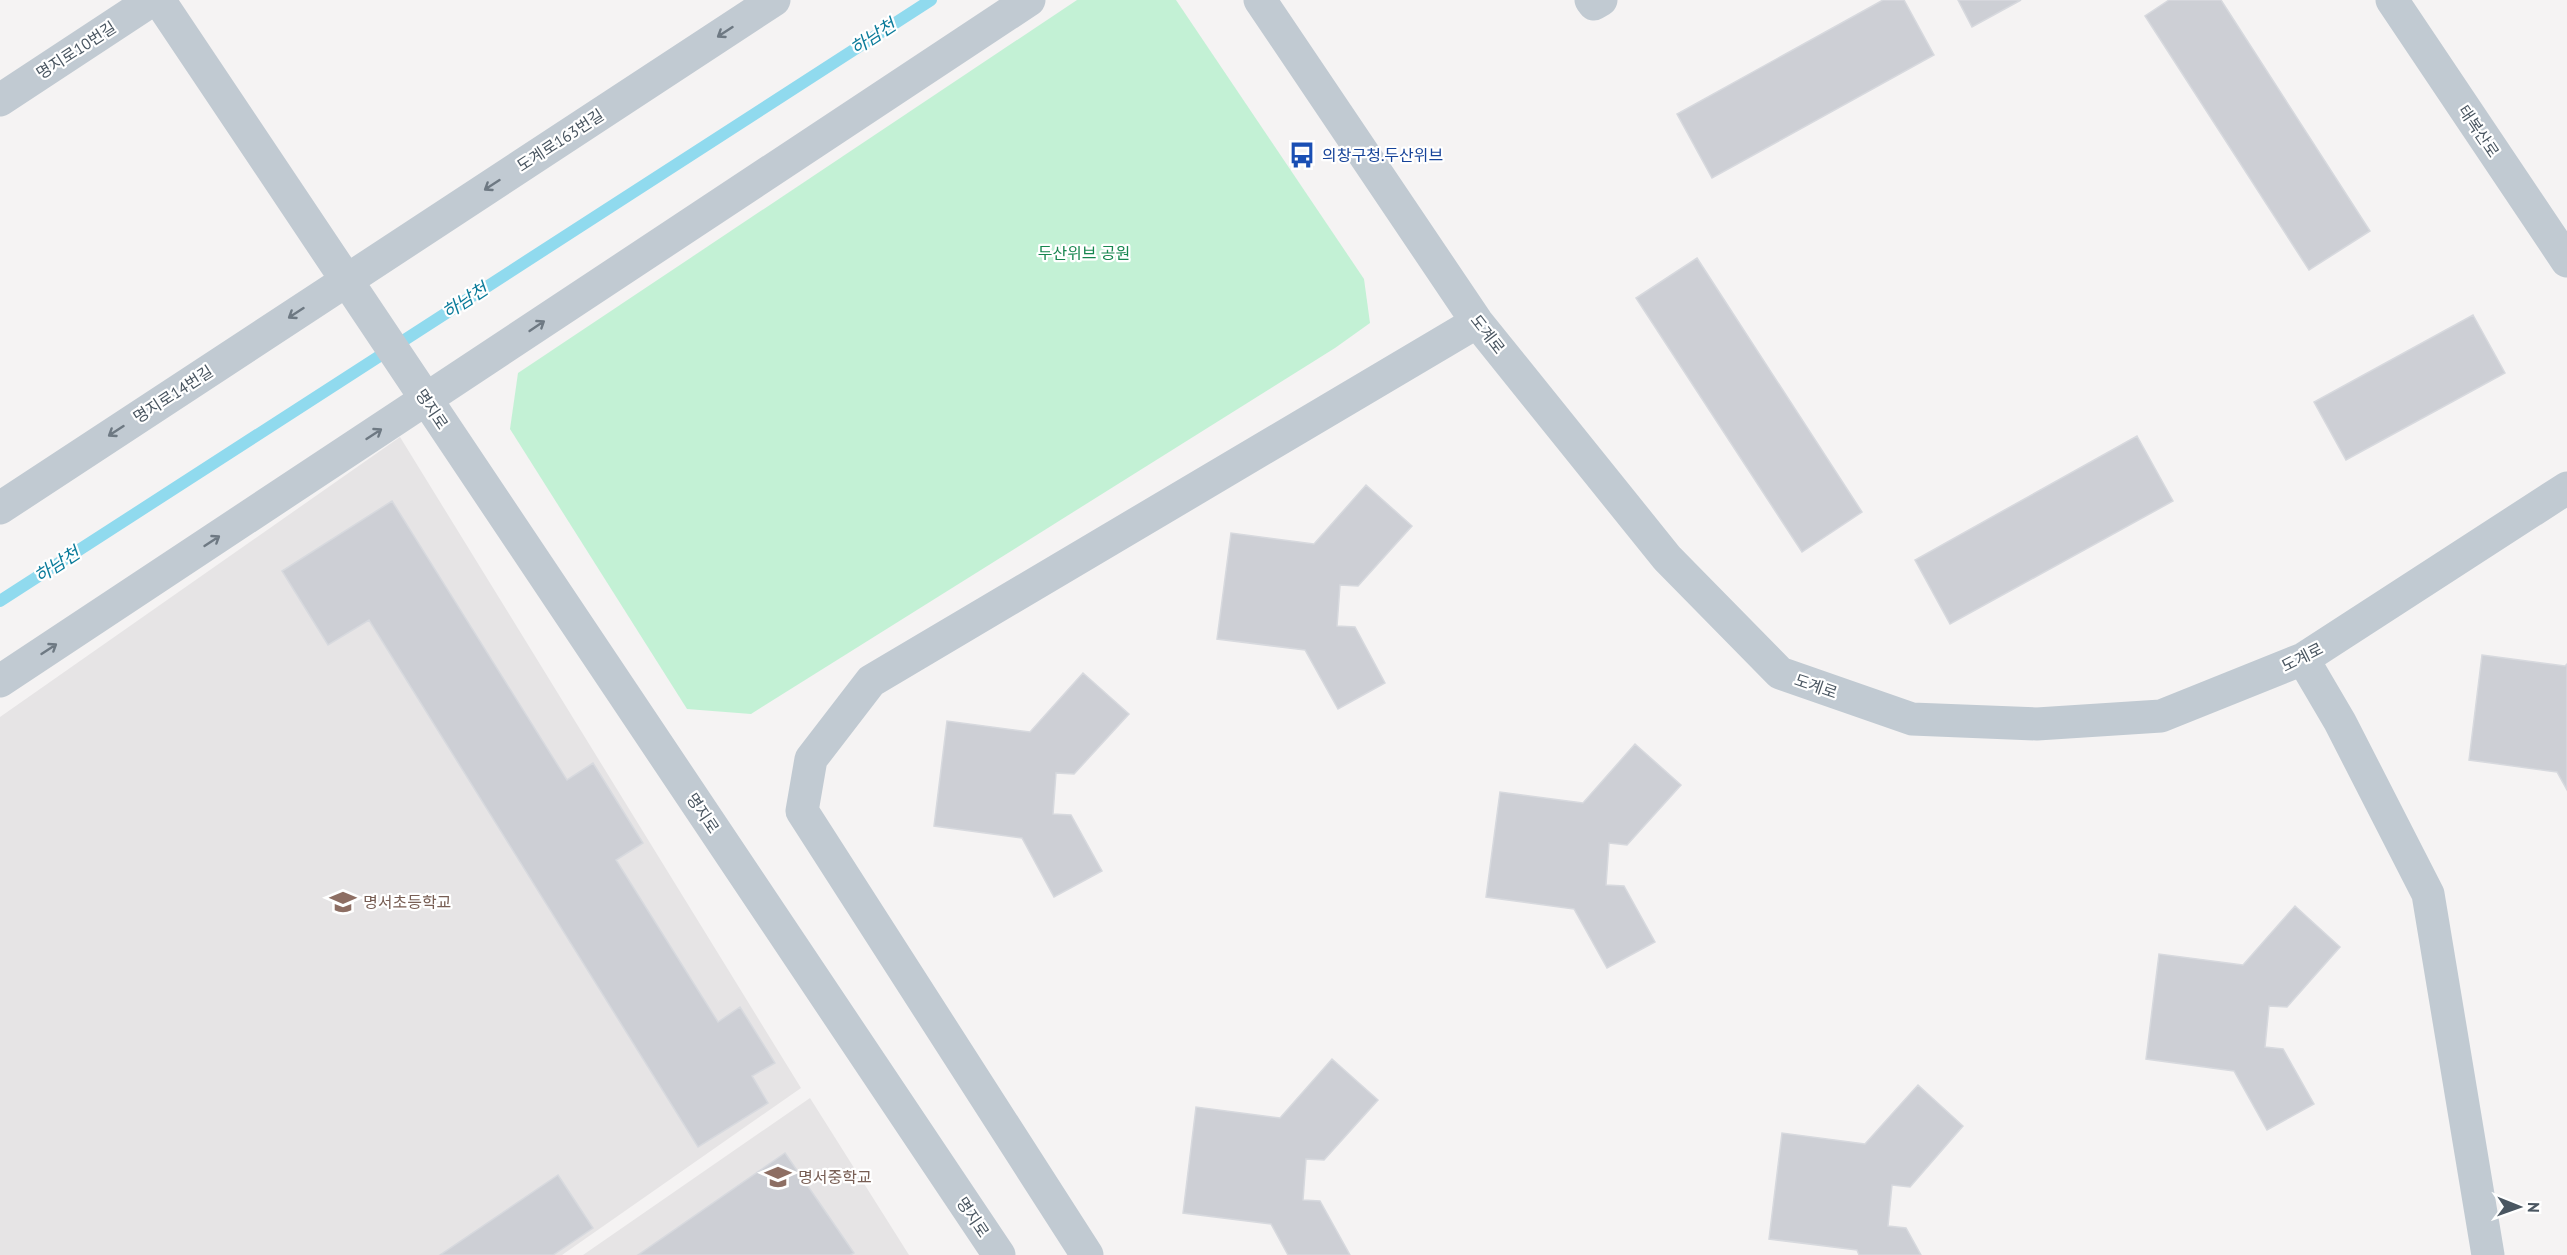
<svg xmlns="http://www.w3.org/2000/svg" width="2567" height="1255" font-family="'PT Sans','Noto Sans KR',sans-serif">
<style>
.education{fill:#e6e4e5}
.green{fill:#c3f1d5}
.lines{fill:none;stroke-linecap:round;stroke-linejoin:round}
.stream{stroke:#90daee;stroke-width:12}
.building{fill:#cdcfd5;stroke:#d7d9de;stroke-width:1.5}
.minor{stroke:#c1cad2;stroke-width:33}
.oneway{stroke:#6e7983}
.labels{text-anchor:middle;stroke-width:4.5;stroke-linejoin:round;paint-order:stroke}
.street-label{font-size:16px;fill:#4a5661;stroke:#fff}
.transit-label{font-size:16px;fill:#164399;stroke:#fff;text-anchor:start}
.park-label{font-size:16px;fill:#17864f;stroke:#fff}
.education-label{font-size:16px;fill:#785e54;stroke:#fff;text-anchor:start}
.water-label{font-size:18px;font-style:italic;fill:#0c7c9b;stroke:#fff}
</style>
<rect width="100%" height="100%" fill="#f5f3f3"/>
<!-- education -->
<path class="education" d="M400,437L801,1088L562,1255H0V717Z
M810,1098L909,1255H583Z"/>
<!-- green -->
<path class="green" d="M1077,0H1176L1364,279L1370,323L1335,348L751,714L687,709L510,429L518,373Z"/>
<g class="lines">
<!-- stream -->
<path class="stream" d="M0,601L931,0"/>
</g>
<!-- building -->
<path class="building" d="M1883,0H1904L1934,55L1712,178L1677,114Z
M1958,0H2021L1972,27Z
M2169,0H2221L2370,231L2309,270L2145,16Z
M1697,258L1862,512L1802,552L1636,298Z
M2473,315L2505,373L2346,460L2314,402Z
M2137,436L2173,501L1950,624L1915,560Z
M1366,485L1412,526L1358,586L1340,585L1337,626L1355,627L1385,683L1338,709L1305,650L1217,639L1231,533L1314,544Z
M392,501L567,780L593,763L643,843L616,860L718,1022L740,1007L775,1063L752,1076L768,1103L698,1147L369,620L328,645L282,571Z
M2482,655L2565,666L2567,664V790L2557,772L2469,760Z
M1083,673L1129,714L1074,774L1056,773L1053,814L1071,815L1102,871L1054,897L1022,838L934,826L947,721L1030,732Z
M1635,744L1681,785L1627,845L1609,843L1606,885L1624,886L1655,942L1607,968L1574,909L1486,897L1500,792L1583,803Z
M2295,906L2340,947L2287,1007L2269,1006L2265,1047L2283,1049L2314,1104L2267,1130L2234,1071L2146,1059L2159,954L2243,965Z
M1332,1059L1378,1100L1324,1160L1306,1159L1303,1200L1320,1201L1350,1255H1288L1271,1224L1183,1213L1196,1107L1280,1118Z
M1918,1085L1963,1126L1910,1187L1892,1185L1888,1226L1906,1228L1921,1255H1859L1857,1250L1769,1239L1782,1133L1865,1144Z
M785,1153L854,1253L850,1255H638Z
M558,1175L593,1228L553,1255H440Z"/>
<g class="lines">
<!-- minor -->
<path class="minor" d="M159,0L999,1255
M1260,0L1477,322L1667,558L1780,673L1912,719L2037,724L2161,716L2303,659L2567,488
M1591,0L1594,4L1601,0
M2392,0L2567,261
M0,100L152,0
M0,508L774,0
M2303,659L2340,722L2428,894L2488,1255
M0,681L1029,0
M1087,1255L802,811L811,759L871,681L1477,322"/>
</g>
<!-- one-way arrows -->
<defs><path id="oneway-shaft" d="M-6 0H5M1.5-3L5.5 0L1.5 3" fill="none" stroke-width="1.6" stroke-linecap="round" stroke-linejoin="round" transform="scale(1.5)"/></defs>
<g class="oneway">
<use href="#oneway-shaft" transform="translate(725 32) rotate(147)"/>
<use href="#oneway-shaft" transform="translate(492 185) rotate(147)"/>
<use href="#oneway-shaft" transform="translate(296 313) rotate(147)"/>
<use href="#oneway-shaft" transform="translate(537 326) rotate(-34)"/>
<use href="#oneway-shaft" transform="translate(116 431) rotate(147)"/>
<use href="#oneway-shaft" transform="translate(374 434) rotate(-33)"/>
<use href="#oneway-shaft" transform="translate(212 541) rotate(-33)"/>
<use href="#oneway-shaft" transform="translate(49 649) rotate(-33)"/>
</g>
<!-- icons -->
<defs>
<g id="bus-bare" transform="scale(2.07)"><path d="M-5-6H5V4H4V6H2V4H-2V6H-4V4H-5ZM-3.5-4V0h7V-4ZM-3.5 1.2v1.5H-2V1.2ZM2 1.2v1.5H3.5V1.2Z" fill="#1a4fb4" stroke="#fff" stroke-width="2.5" paint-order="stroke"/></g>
<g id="school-bare" transform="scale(2.07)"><path d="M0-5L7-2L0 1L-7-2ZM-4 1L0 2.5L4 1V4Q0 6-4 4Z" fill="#8d6e63" stroke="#fff" stroke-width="2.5" paint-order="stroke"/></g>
</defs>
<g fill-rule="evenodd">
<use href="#bus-bare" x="1302" y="155"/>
<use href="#school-bare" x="343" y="902"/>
<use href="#school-bare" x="778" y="1177"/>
</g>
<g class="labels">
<!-- street labels -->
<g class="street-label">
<text transform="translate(76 50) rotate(-33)" y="6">명지로10번길</text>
<text transform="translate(2479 131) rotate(56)" y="6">태복산로</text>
<text transform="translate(560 140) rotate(-33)" y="6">도계로163번길</text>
<text transform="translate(1488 334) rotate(52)" y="6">도계로</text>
<text transform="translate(173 394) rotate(-33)" y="6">명지로14번길</text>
<text transform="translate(432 409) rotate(56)" y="6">명지로</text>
<text transform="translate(2302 657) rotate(-27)" y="6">도계로</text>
<text transform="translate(1816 686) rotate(19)" y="6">도계로</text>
<text transform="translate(703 813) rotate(56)" y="6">명지로</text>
<text transform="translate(973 1217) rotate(56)" y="6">명지로</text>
</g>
<!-- transit labels -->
<g class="transit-label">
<text x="1322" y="161">의창구청.두산위브</text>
</g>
<!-- park labels -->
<g class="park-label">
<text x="1084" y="259">두산위브 공원</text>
</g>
<!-- education labels -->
<g class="education-label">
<text x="363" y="908">명서초등학교</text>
<text x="798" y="1183">명서중학교</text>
</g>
<!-- water labels -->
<g class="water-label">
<text transform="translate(873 37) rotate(-33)" y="6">하남천</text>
<text transform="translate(465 301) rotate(-33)" y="6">하남천</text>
<text transform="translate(57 565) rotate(-33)" y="6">하남천</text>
</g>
</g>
<!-- north arrow -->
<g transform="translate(2519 1207) rotate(91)" stroke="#ffffff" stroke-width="4.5" paint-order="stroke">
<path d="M0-4.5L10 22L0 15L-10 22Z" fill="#4a5661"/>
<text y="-9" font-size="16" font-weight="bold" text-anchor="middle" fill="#4a5661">N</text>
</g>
</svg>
